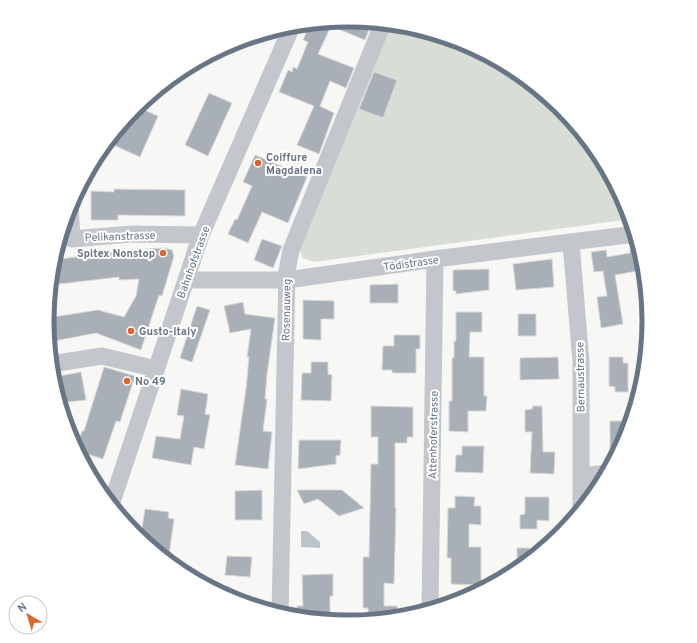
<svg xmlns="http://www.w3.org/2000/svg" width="697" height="643" font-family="Overpass,sans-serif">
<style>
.green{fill:#d8ded6}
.water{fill:#bbc4ca}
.building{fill:#a8afb6;stroke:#d9d9d7}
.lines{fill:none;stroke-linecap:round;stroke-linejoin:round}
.lane{stroke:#c3c6ca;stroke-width:9}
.street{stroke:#c3c6ca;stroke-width:17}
.poi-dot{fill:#dd662f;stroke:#fff;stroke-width:1.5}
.labels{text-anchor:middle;stroke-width:4;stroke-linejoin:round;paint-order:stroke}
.poi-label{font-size:11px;font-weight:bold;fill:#687585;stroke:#fff;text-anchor:start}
.street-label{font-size:11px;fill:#687585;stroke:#fff}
.rim{fill:none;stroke:#687585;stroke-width:5}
</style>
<rect width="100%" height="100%" fill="#f7f7f5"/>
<!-- green -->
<path class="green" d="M388,24C482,33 568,96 612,178C619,192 627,205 631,219L314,262L303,258L299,248Z"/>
<!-- water -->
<path class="water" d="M301,531H307L320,542V548L301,547Z"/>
<!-- building -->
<path class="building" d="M349,20L372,22L365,40L331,26L318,54L354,68L346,88L330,81L320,106L334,113L319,154L297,145L314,106L279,92L288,70L292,72L293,67L297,69L308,42L303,40L310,24Z
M374,72L397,80L383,118L359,109Z
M209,93L232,103L208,156L185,145Z
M137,107L158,116L140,157L107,142L128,117L131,118Z
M255,155L307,177L288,223L262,212L248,243L228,234L235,219L237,220L252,186L243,182Z
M114,189L185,190V216L118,215V220H91V191L114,192Z
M262,239L282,246L273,268L254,260Z
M164,248L172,250L174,256L162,296L159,295L141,350L96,333L49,342L47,318L98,310L124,317L136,296L139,279L119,280V277L51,285L54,260L117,251Z
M640,248L644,263L636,264L637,271L615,275L623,324L601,328L597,297L607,296L603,271L594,272L591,252L606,250L607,257L630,253V250Z
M552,259L554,287L516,290L513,264Z
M489,269V290L456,294V291H453V270Z
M398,284V303H370V285Z
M303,300L334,301V319H321V340L303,339Z
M243,302L245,314L275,318L267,374L265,399H267L263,431L272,432L268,469L235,465L246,389L249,357H247L251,329L230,333L224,306Z
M197,306L210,310L192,362L180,358Z
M456,312H482V332H470L469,357H484V396H487L486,411H468V432L449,431V401H452V358H454V341H456Z
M518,314H536V336H518Z
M394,335H420V349H416V373H392V370H382L383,346H394Z
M558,357L559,379L520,380V358Z
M609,357H623V363H628V392H615V387L609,386Z
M311,362H328V374L332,375L331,401L301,400L302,373H311Z
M104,367L135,376L120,422L116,421L103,459L78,451L76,449L82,431H84Z
M81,372L86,400L67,402L65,392L57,393L54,377Z
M181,389L208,394L205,414L210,415L204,449L194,447L191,465L152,458L156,436L180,439L184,416L177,415Z
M371,406L413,407V437H407V443H395V508H396L394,584L384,583V606H397V618L368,621V608H363V557H369L371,464H378V437H371Z
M533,406H542L543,452H555L554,474L530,473L532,432H525V410L532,409Z
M610,421H628V434L621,449H610Z
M299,440H341L340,455L336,456V464L298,469Z
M462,446H484L483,473L455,472L456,455H462Z
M262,490V520H235V491Z
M297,490H342L364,508L339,516L318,499L304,504Z
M455,496L475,497L474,506H481V525L469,524V547H481V585L451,584V558H447L448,508H455Z
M525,497H549V521L537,520V529H520V515L525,514Z
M145,509L169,512L168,518L174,519L168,562L143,541L144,536L141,535Z
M517,548H529L530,560H517Z
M227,556L252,557L250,577L225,575Z
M333,574V596H330V621L297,618V606H303L302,575Z"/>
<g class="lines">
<!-- lane -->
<path class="lane" d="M59,243L72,239"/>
<!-- street -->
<path class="street" d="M70,206L72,239L131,234L201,235
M571,243L581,362V511
M187,276L195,280H287L435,259L635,234
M51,364L102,356L156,369
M581,476L608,473
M111,505L201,235L292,26
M430,610L435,259
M280,614L287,271L291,250L383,23"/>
</g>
<!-- markers -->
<g class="poi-dot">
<circle cx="258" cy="163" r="4"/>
<circle cx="163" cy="253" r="4"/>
<circle cx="131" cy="331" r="4"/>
<circle cx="127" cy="381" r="4"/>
</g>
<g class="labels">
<!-- poi labels -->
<g class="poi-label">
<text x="266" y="161">Coiffure<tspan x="266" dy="13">Magdalena</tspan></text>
<text x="155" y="257" text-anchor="end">Spitex Nonstop</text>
<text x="139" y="335">Gusto-Italy</text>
<text x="135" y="385">No 49</text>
</g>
<!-- street labels -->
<g class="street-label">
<text transform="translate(120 236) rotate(-2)" y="4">Pelikanstrasse</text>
<text transform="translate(193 262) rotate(-70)" y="4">Bahnhofstrasse</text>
<text transform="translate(411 263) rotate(-8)" y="4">Tödistrasse</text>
<text transform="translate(286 310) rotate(-89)" y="4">Rosenauweg</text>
<text transform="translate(580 377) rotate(-91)" y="4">Bernaustrasse</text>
<text transform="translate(433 435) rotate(-89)" y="4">Attenhoferstrasse</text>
</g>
</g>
<!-- crop -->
<path d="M0 0H697V643H0ZM54 321a294 294 0 1 1 588 0a294 294 0 1 1-588 0Z" fill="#fff" fill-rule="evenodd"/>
<path class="rim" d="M54 321a294 294 0 1 1 588 0a294 294 0 1 1-588 0Z"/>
<!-- north arrow -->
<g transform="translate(28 615) rotate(322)"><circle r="19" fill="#ffffff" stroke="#c3c8ce"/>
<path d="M0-3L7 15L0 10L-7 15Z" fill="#dd662f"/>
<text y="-6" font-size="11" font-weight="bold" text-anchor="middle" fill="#687585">N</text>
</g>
</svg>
